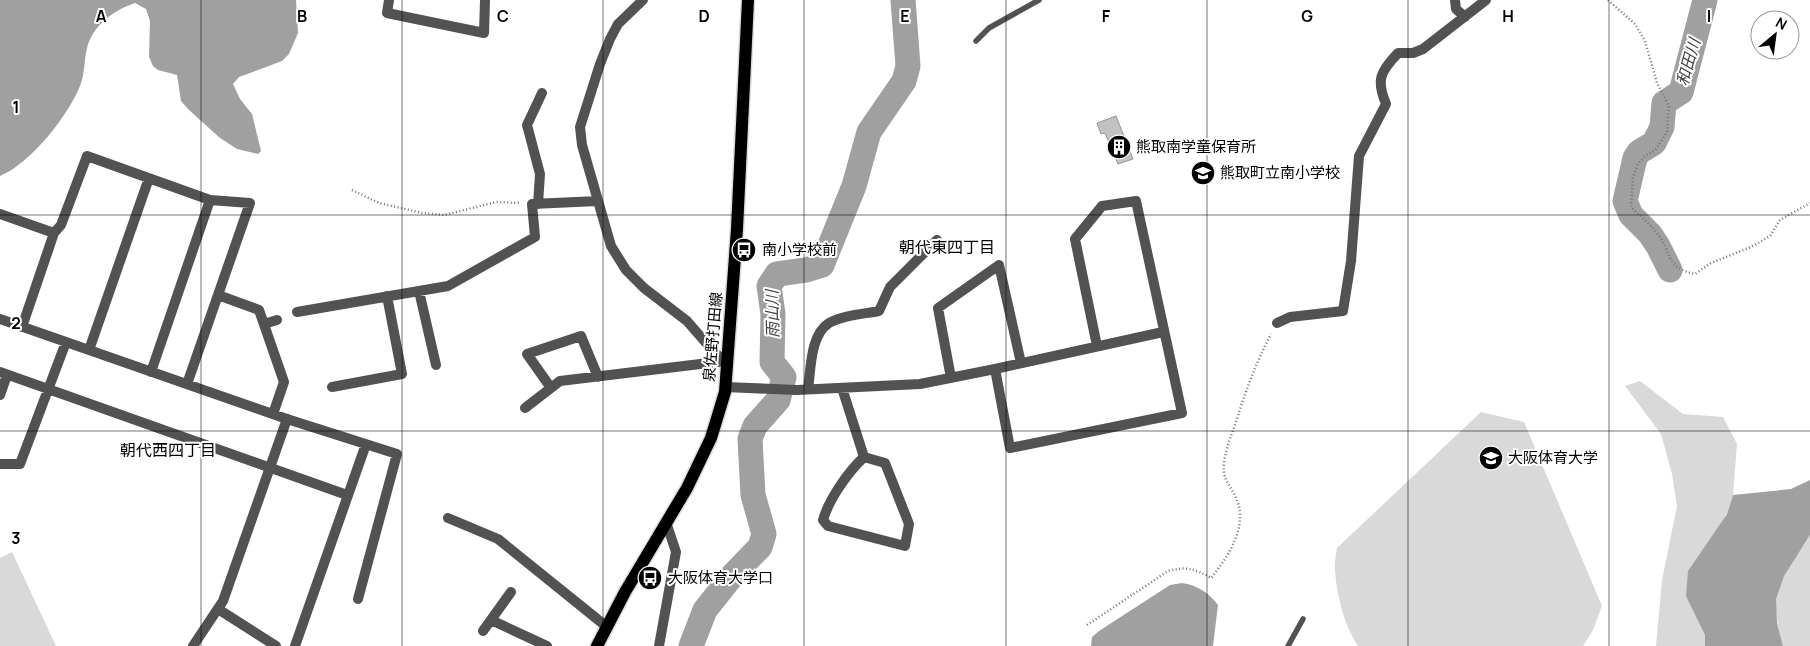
<svg xmlns="http://www.w3.org/2000/svg" width="1810" height="646" font-family="Manrope,'Noto Sans JP',sans-serif">
<style>
.green{fill:#d9d9d9}
.water{fill:#a0a0a0}
.lines{fill:none;stroke-linecap:round;stroke-linejoin:round}
.river{stroke:#a0a0a0;stroke-width:25}
.building{fill:#c2c2c2;stroke:#969696}
.primary-casing{stroke:#dbdbdb;stroke-width:15}
.path{stroke:#747474;stroke-width:2.5;stroke-dasharray:1 2.5;stroke-linecap:butt}
.service{stroke:#525252;stroke-width:5.5}
.minor{stroke:#525252;stroke-width:10}
.tertiary{stroke:#525252;stroke-width:10}
.primary{stroke:#000;stroke-width:12}
.grid{fill:none;stroke:#000;stroke-width:1;stroke-opacity:0.55}
.labels{text-anchor:middle;stroke-width:4;stroke-linejoin:round;paint-order:stroke}
.poi-label{font-size:15px;fill:#000;stroke:#fff;text-anchor:start}
.street-label{font-size:15px;fill:#000;stroke:#fff}
.water-label{font-size:16px;font-style:italic;fill:#414141;stroke:#fff}
.neighbourhood-label{font-size:16px;fill:#000;stroke:#fff}
.grid-label{font-size:16px;text-anchor:middle;font-weight:bold;fill:#000;stroke:#fff;stroke-width:4;stroke-linejoin:round;paint-order:stroke}
</style>
<rect width="100%" height="100%" fill="#fff"/>
<!-- green -->
<path class="green" d="M1640,381L1683,414L1723,417L1737,444L1733,495L1727,513L1717,530L1700,623L1705,635V646H1656L1662,580L1677,506L1672,474L1661,434L1625,386Z
M1481,412L1524,422L1602,606L1593,630L1583,646H1358C1344,625 1337,597 1335,571C1334,564 1336,555 1337,548Z
M1810,535V646H1783C1779,631 1775,616 1776,600C1777,579 1799,553 1810,535Z
M12,552L56,646H0V558Z"/>
<!-- water -->
<path class="water" d="M0,0H296L298,33L289,54L282,61L239,77L233,84L240,99L252,114L261,151L258,154L237,149L220,138L189,110L181,101L177,75L158,70L153,66L149,57L150,21L146,9L135,3C114,10 93,25 87,48C84,60 85,74 80,86C68,116 30,164 0,176Z
M1810,480V535L1784,576L1776,599L1777,623L1783,646H1705V635L1686,596L1688,571L1727,514L1733,495L1791,489Z
M1182,583C1197,585 1209,593 1218,605L1213,646H1091L1092,637L1099,631L1170,585Z"/>
<g class="lines">
<!-- river -->
<path class="river" d="M1670,270L1658,246L1650,234L1631,215L1625,201L1635,158L1639,152L1654,143L1662,127L1664,103L1681,92L1705,0
M691,646L705,610L732,576L760,547L764,534L753,495L750,439L755,426L778,400L784,377L772,362L773,314L769,286L777,274L806,270L822,265L854,186L869,132L904,81L908,66L903,0"/>
</g>
<!-- building -->
<path class="building" d="M1116,116L1133,159L1118,164L1105,133L1101,134L1097,123Z"/>
<g class="lines">
<!-- primary casing -->
<g class="primary-casing">
<path id="primary" d="M597,646L625,592L687,488L711,438L725,392L737,229L748,0"/>
</g>
<!-- path -->
<path class="path" d="M1608,0L1635,24L1645,41L1657,83L1669,106L1667,132L1656,149L1645,156L1638,164L1633,177L1631,207C1640,216 1649,223 1657,233C1673,253 1664,267 1695,274L1711,263L1751,247L1770,236L1780,220L1810,203
M352,190L379,203L422,213L444,215L496,202L521,203
M1087,625L1168,571C1185,566 1196,569 1211,578C1228,557 1249,526 1236,498C1230,484 1222,480 1224,463C1226,447 1232,434 1237,419C1246,389 1257,361 1271,334"/>
<!-- service -->
<path class="service" d="M976,41L989,28L1039,0
M1288,646L1303,619"/>
<!-- minor -->
<path class="minor" d="M389,0L387,13L484,33L485,0
M643,0L618,24L610,39L600,64L580,127L582,145L611,246L626,270L644,288L687,321L714,352L728,364
M1455,0L1456,9L1465,17
M538,204L540,174L527,125L542,93
M0,214L54,233L22,327
M54,233L61,225L87,156L210,200L250,203L187,384
M419,291L436,365
M218,295L259,310L284,382L273,414
M297,312L448,286L535,237L532,204L598,201
M0,319L287,419L397,454L358,599
M1277,323L1290,317L1343,311L1351,261L1359,156L1386,104C1376,80 1380,72 1398,53H1413L1423,49L1486,0
M264,324L277,320
M89,350L149,178
M995,369L1010,448L1182,413L1136,201L1102,206L1075,239L1097,346
M0,372L347,495
M151,372L210,200
M951,378L938,308L999,265L1021,363
M332,387L402,374L387,296
M725,387L797,390L920,384L995,369L1163,332
M551,388L527,354L581,336L598,377
M842,388L864,457C848,472 829,499 823,520L828,526L905,546L909,524L885,463L864,457
M808,389C811,369 810,335 829,323C843,315 864,314 879,311L890,287L937,240
M0,395L7,375
M525,408L560,381L725,361
M0,464H20L66,342
M448,518L498,539L607,627
M218,609L276,646
M491,620L547,646
M483,631L511,592
M295,646L366,444
M659,646L676,552L666,522"/>
<!-- tertiary -->
<path class="tertiary" d="M193,646L223,601L287,419"/>
<!-- primary -->
<use href="#primary" class="primary"/>
</g>
<!-- grid -->
<path class="grid" d="M201,0V646M402,0V646M603,0V646M804,0V646M1006,0V646M1207,0V646M1408,0V646M1609,0V646M0,215H1810M0,431H1810"/>
<!-- icons -->
<defs>
<g id="building-disc" transform="scale(1.25)"><circle r="9.5" fill="#000" stroke="#fff"/><path d="M-4-6H4V6H1V3H-1V6H-4ZM-2.5-4.3h1.7v1.8h-1.7ZM.8-4.3h1.7v1.8H.8ZM-2.5-1h1.7V.8h-1.7ZM.8-1h1.7V.8H.8Z" fill="#fff"/></g>
<g id="school-disc" transform="scale(1.25)"><circle r="9.5" fill="#000" stroke="#fff"/><path d="M0-5L7-2L0 1L-7-2ZM-4 1L0 2.5L4 1V4Q0 6-4 4Z" fill="#fff"/></g>
<g id="bus-disc" transform="scale(1.25)"><circle r="9.5" fill="#000" stroke="#fff"/><path d="M-5-6H5V4H4V6H2V4H-2V6H-4V4H-5ZM-3.5-4V0h7V-4ZM-3.5 1.2v1.5H-2V1.2ZM2 1.2v1.5H3.5V1.2Z" fill="#fff"/></g>
<g id="university-disc" transform="scale(1.25)"><circle r="9.5" fill="#000" stroke="#fff"/><path d="M0-5L7-2L0 1L-7-2ZM-4 1L0 2.5L4 1V4Q0 6-4 4Z" fill="#fff"/></g>
</defs>
<g fill-rule="evenodd">
<use href="#building-disc" x="1119" y="147"/>
<use href="#school-disc" x="1203" y="173"/>
<use href="#bus-disc" x="744" y="250"/>
<use href="#university-disc" x="1491" y="458"/>
<use href="#bus-disc" x="650" y="578"/>
</g>
<g class="labels">
<!-- poi labels -->
<g class="poi-label">
<text x="1136" y="152">熊取南学童保育所</text>
<text x="1220" y="178">熊取町立南小学校</text>
<text x="762" y="255">南小学校前</text>
<text x="1508" y="463">大阪体育大学</text>
<text x="668" y="583">大阪体育大学口</text>
</g>
<!-- street labels -->
<g class="street-label">
<text transform="translate(713 337) rotate(-85)" y="5">泉佐野打田線</text>
</g>
<!-- water labels -->
<g class="water-label">
<text transform="translate(1688 62) rotate(-74)" y="6">和田川</text>
<text transform="translate(772 314) rotate(-91)" y="6">雨山川</text>
</g>
<!-- neighbourhood labels -->
<g class="neighbourhood-label">
<text x="947" y="253">朝代東四丁目</text>
<text x="168" y="456">朝代西四丁目</text>
</g>
</g>
<g class="grid-label">
<text x="101" y="22">A</text>
<text x="302" y="22">B</text>
<text x="503" y="22">C</text>
<text x="704" y="22">D</text>
<text x="905" y="22">E</text>
<text x="1106" y="22">F</text>
<text x="1307" y="22">G</text>
<text x="1508" y="22">H</text>
<text x="1709" y="22">I</text>
<text x="16" y="113">1</text>
<text x="16" y="329">2</text>
<text x="16" y="544">3</text>
</g>
<!-- north arrow -->
<g transform="translate(1775 35) rotate(29)"><circle r="24" fill="#ffffff" stroke="#999999"/>
<path d="M0-4L9 19L0 12L-9 19Z" fill="#000000"/>
<text y="-8" font-size="14" font-weight="bold" text-anchor="middle" fill="#000000">N</text>
</g>
</svg>
